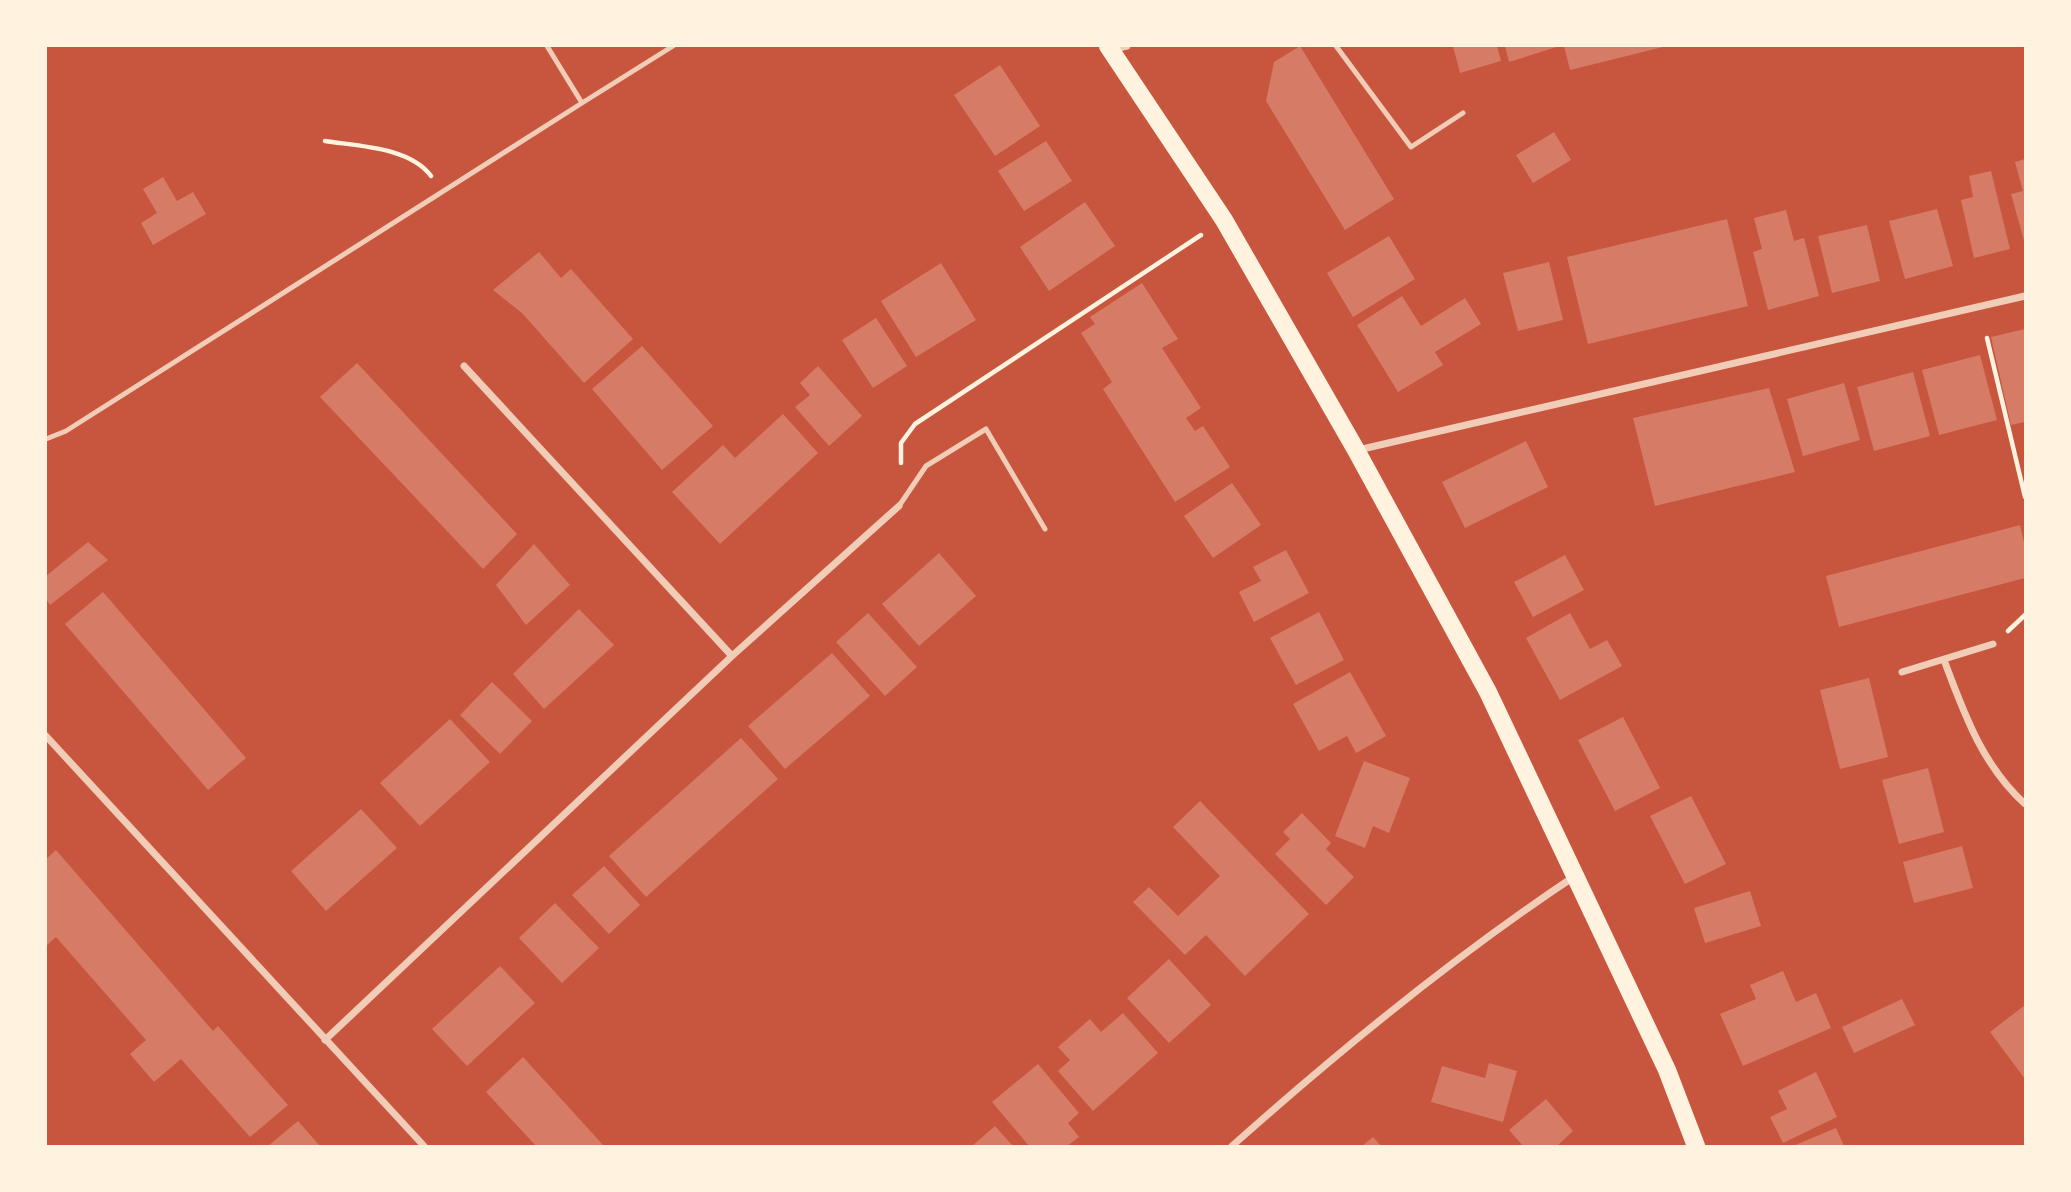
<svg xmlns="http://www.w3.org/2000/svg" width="2071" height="1192" font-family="'Varela Round',sans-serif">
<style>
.building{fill:#d67c66}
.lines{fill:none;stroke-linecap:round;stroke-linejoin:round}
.path{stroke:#fff3e0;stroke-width:4.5}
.service{stroke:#f1ccb7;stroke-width:5}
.minor{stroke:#f1ccb7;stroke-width:7}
.primary{stroke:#fff3e0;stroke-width:18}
</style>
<rect width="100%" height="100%" fill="#c8553d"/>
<!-- building -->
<path class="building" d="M1300,46L1394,199L1345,230L1266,101L1274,62Z
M1453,46H1497L1501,61L1460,73Z
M1505,46H1560L1509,62Z
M1564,46H1667L1570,70Z
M1000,65L1040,126L995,156L954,95Z
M1554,132L1571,160L1533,183L1516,155Z
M1046,141L1072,181L1024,211L998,171Z
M2025,159V244L2011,194L2023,191L2015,162Z
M1991,171L2010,249L1974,258L1961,200L1973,197L1969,176Z
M163,177L177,201L193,192L206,214L153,245L141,223L157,213L143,189Z
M1085,202L1115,246L1049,291L1020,247Z
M1937,209L1953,266L1905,279L1889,221Z
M1786,210L1794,241L1804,238L1819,296L1768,310L1753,252L1762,249L1754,218Z
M1727,219L1748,306L1588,344L1567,257Z
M1867,225L1880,281L1832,293L1818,236Z
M1389,236L1415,279L1353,317L1327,273Z
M539,252L561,278L571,269L633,339L584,383L522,313L493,290Z
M1549,262L1563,320L1518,331L1503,273Z
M941,263L976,320L916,357L881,301Z
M1142,283L1178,339L1162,348L1201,408L1186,418L1195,431L1203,426L1230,467L1175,502L1103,389L1112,382L1081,333L1095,324L1090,317Z
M1402,296L1421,326L1465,298L1481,324L1435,352L1443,365L1398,392L1357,325Z
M876,318L907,366L873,388L842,340Z
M2025,329V422L2011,425L1991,337Z
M642,346L713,426L662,470L592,389Z
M1980,355L1997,420L1939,435L1922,370Z
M357,363L517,534L483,569L320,397Z
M818,366L862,416L829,446L795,407L810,395L800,383Z
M1913,372L1930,436L1874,451L1857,387Z
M1844,383L1860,440L1803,456L1787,399Z
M1769,388L1795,472L1655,506L1633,418Z
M783,414L818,453L720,544L672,492L723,445L735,458Z
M1526,441L1548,487L1465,528L1442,482Z
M1232,483L1261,525L1213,558L1184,516Z
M2020,525L2025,547V578L1839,627L1826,576Z
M88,542L108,560L50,605L46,599V576Z
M534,544L570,585L526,625L496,585Z
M1286,550L1309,593L1254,622L1239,592L1261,581L1253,567Z
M939,553L976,596L919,646L882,604Z
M1565,555L1584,590L1533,617L1514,582Z
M103,592L246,758L208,790L65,624Z
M579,609L614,645L544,709L513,674Z
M1319,612L1344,660L1296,685L1270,638Z
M868,613L917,667L885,696L836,642Z
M1570,613L1590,649L1607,640L1622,666L1560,700L1526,638Z
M832,653L870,696L785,769L748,726Z
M1350,672L1386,736L1356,753L1347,736L1319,751L1293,704Z
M1869,678L1888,757L1840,769L1820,690Z
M492,682L532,721L500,754L460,715Z
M1623,717L1660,788L1615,811L1578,740Z
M450,719L490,762L420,826L380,783Z
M741,738L778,779L646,897L609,856Z
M1364,761L1410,778L1389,833L1373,826L1365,848L1335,836Z
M1928,768L1944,832L1899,844L1882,780Z
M1691,796L1726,864L1685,884L1650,816Z
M1200,801L1309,914L1245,976L1206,935L1185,955L1133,902L1149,887L1178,916L1220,876L1173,827Z
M361,809L397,848L326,911L291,871Z
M1302,813L1331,843L1326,849L1354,877L1326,905L1275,854L1290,839L1283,832Z
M1962,846L1973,888L1914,903L1903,862Z
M56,850L213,1031L218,1026L288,1105L250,1137L181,1059L154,1082L130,1054L146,1040L56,937L46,946V859Z
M604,866L640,905L609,934L572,895Z
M1750,891L1761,926L1705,943L1694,908Z
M555,903L599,948L562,983L519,938Z
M1169,959L1211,1005L1169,1043L1127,998Z
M500,966L535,1003L467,1066L432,1029Z
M1783,971L1796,1002L1816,993L1831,1028L1743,1066L1720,1014L1756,999L1750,985Z
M1902,999L1915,1025L1854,1053L1842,1027Z
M2025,1005V1079L1990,1032Z
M1123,1013L1158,1053L1093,1111L1058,1071L1070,1060L1058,1047L1090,1019L1101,1032Z
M523,1057L563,1101L604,1146H536L486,1092Z
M1489,1063L1517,1071L1503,1122L1431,1102L1442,1066L1485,1078Z
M1038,1064L1079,1113L1068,1123L1079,1137L1067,1146H1029L992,1102Z
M1816,1072L1837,1117L1783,1143L1770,1117L1787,1109L1778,1091Z
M1546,1099L1573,1131L1557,1146H1523L1509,1130Z
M298,1121L320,1146H268Z
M995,1126L1013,1146H972Z
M1836,1128L1844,1146H1793Z
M1373,1137L1381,1146H1362Z"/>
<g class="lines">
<!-- path -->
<path class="path" d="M325,141C357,146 410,147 431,176
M1987,338L2025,497
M901,463V443L915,424L1201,235
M2008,631L2025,615"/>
<!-- service -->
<path class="service" d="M547,46L582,103L673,46
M1336,46L1411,147L1463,113
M46,439L66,431L582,103
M899,506L926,466L986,429L1045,529"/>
<!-- minor -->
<path class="minor" d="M1111,50L1127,46
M464,366L732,656
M1358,450L2025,296
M1944,660C1964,713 1982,765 2025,804
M1902,672L1993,644
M46,736L424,1146
M325,1040L732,656L899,506
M1232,1146C1341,1049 1453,957 1575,876"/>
<!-- primary -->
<path class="primary" d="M1108,46L1224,220L1356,450L1488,692L1667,1070L1696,1146"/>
</g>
<!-- border -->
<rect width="2071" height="1192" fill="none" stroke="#fff3e0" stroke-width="94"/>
</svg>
